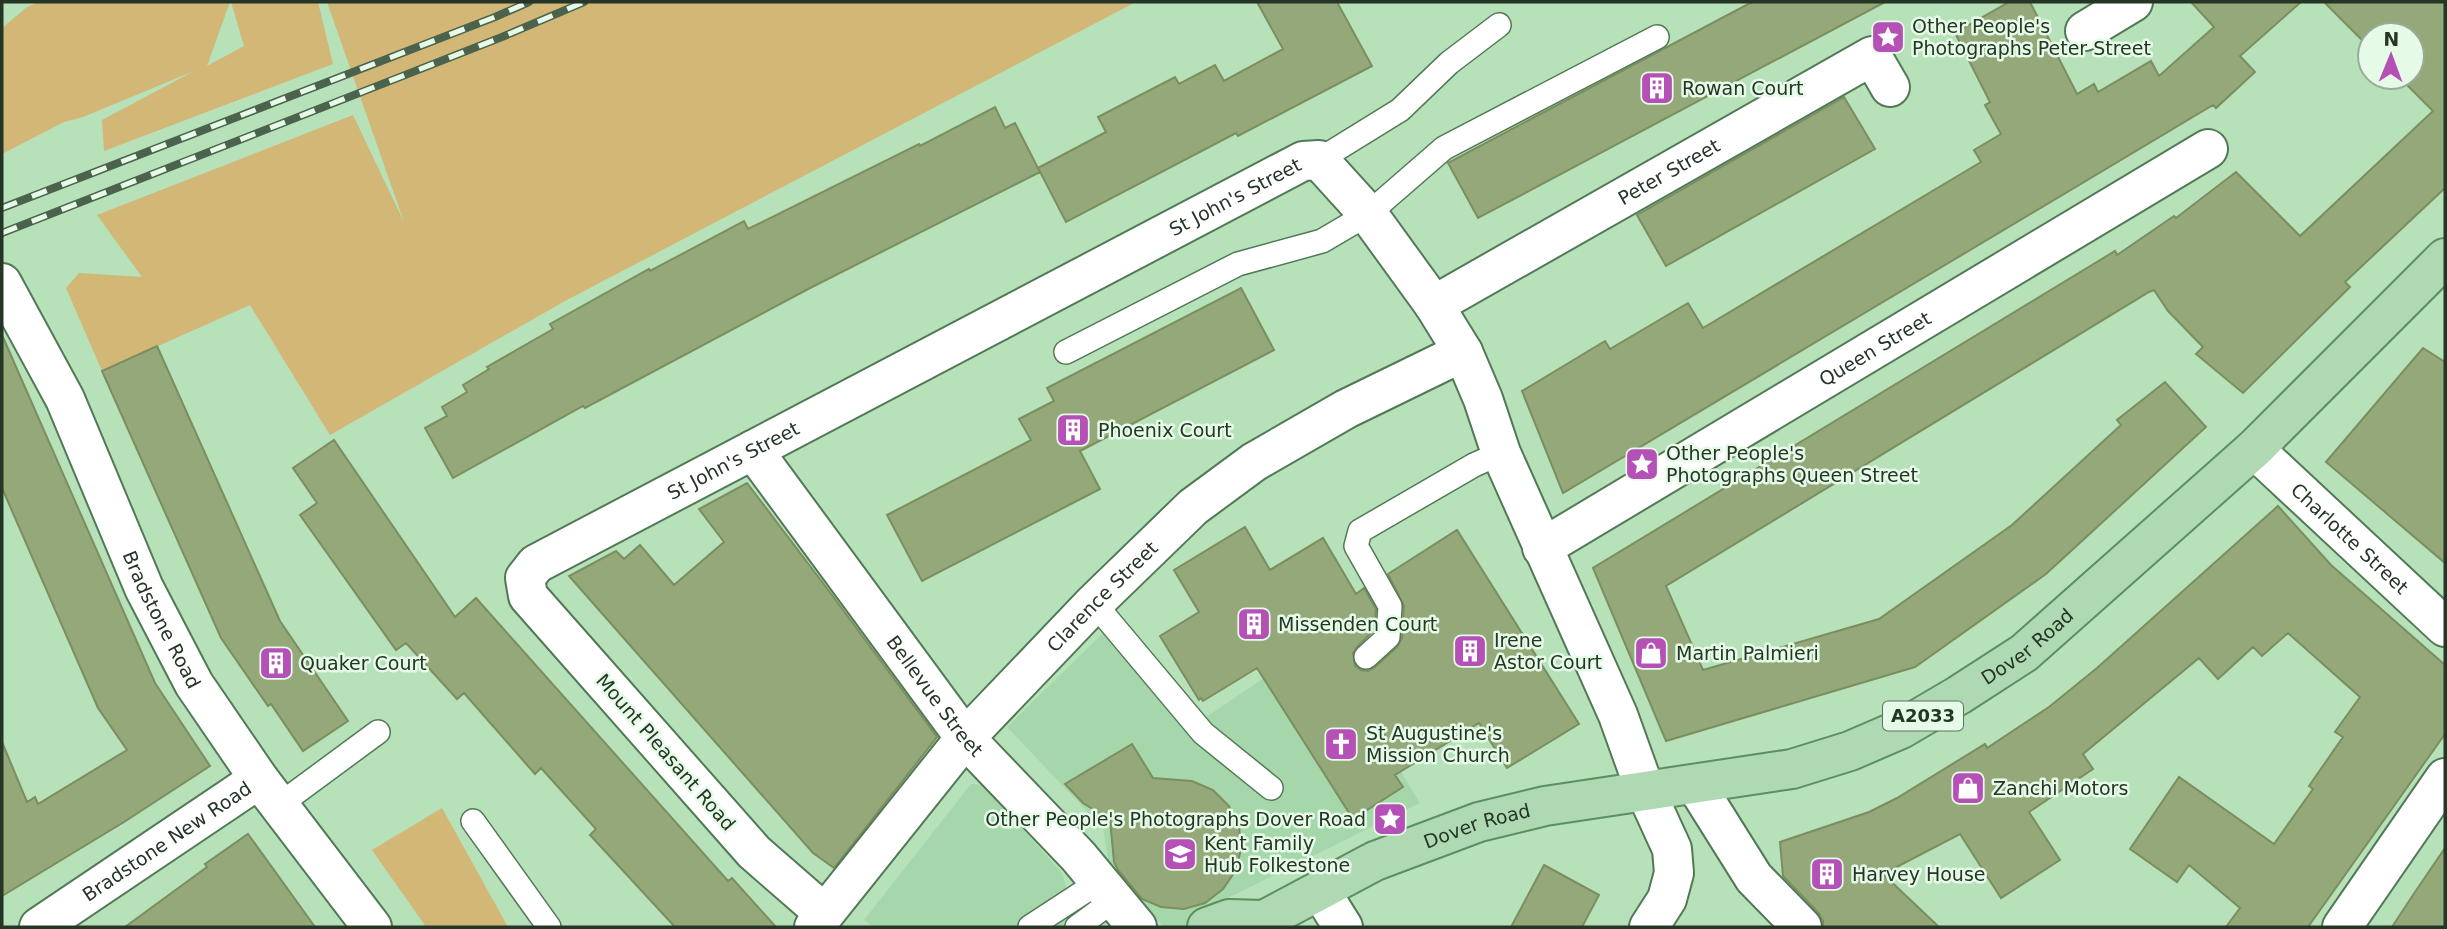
<svg xmlns="http://www.w3.org/2000/svg" width="2447" height="929" font-family="'DejaVu Sans',sans-serif">
<style>
.built{fill:#a6d7aa}
.green{fill:#d2b777}
.building{fill:#94a879;stroke:#7a8e5f;stroke-width:2}
.lines{fill:none;stroke-linecap:round;stroke-linejoin:round}
.service-casing{stroke:#527956;stroke-width:26}
.minor-casing{stroke:#527956;stroke-width:42}
.primary-casing{stroke:#5b8f60;stroke-width:42}
.service{stroke:#fff;stroke-width:23}
.minor{stroke:#fff;stroke-width:38}
.primary{stroke:#aed9b3;stroke-width:38}
.rail-casing{stroke:#4b624d;stroke-width:8}
.rail{stroke:#e6fbe7;stroke-width:5;stroke-dasharray:16;stroke-linecap:butt}
.labels{text-anchor:middle;stroke-width:5;stroke-linejoin:round;paint-order:stroke}
.shield{fill:#e6fbe7;stroke:#5f7060;stroke-width:2}
.shield-label{font-size:18px;font-weight:bold;fill:#253526}
.poi-label{font-size:19px;fill:#253526;stroke:#e6fbe7;text-anchor:start}
.street-label{font-size:19px;fill:#253526;stroke:#e6fbe7}
</style>
<rect width="100%" height="100%" fill="#b6e1b9"/>
<!-- built -->
<path class="built" d="M1107,627L1190,728L1320,640L1420,803L1216,904L1183,927H1164L1120,881L1108,859L1103,828L1007,727L1097,639Z
M971,784L983,785L1062,873L1067,891L1093,927H874L864,920Z"/>
<!-- green -->
<path class="green" d="M39,2H230L207,66L244,46L231,2H318L333,64L104,151L102,120L194,71L83,117L64,122L2,154V28L27,7Z
M327,2H1136L565,301L330,435L250,305L102,371L66,288L79,273L142,277L97,215L353,115L404,222Z
M442,808L508,927H426L372,850Z"/>
<!-- building -->
<path class="building" d="M1257,2H1337L1372,66L1238,136L1236,133L1066,222L1038,168L1106,132L1098,117L1175,77L1179,84L1215,65L1224,81L1283,49Z
M1752,2H1885L1478,218L1448,163Z
M2009,2H2030L2077,94L2094,84L2098,92L2151,61L2159,76L2214,27L2191,2H2301L2240,56L2255,72L2216,108L2213,105L1563,493L1522,391L1605,341L1610,349L1688,303L1703,328L1981,162L1974,150L2001,134L1985,105L1990,102L1955,33Z
M2324,2H2445V188L2345,282L2350,287L2243,393L2196,354L2203,347L2168,311L2154,290L2149,292L1666,586L1703,670L1879,619L2012,525L2121,425L2117,420L2165,382L2206,427L2046,574L1915,667L1666,741L1593,568L2115,251L2117,255L2174,216L2176,218L2236,172L2300,236L2433,111L2399,77H2412V35H2370V48Z
M1844,97L1875,149L1666,266L1637,215Z
M995,107L1005,128L1015,123L1040,172L812,287L585,408L583,406L453,478L425,428L447,416L442,407L467,392L463,385L489,369L487,367L553,329L550,324L649,269L650,271L744,221L748,229L919,144L920,146Z
M1241,288L1274,350L1080,451L1100,489L922,581L887,515L1031,440L1019,419L1054,401L1047,388Z
M2,335L155,683L210,766L124,822L2,896V742L27,802L35,797L38,804L127,750L98,708L2,488Z
M157,346L280,621L348,721L303,751L271,704L268,706L221,638L102,371Z
M2423,348L2445,362V563L2326,462Z
M334,440L455,617L476,598L728,881L732,878L776,927H675L590,835L596,829L541,768L535,774L464,693L457,699L406,643L396,650L300,515L317,503L293,468Z
M747,483L829,591L937,737L834,868L813,853L569,576L616,551L624,559L640,545L674,585L724,542L699,509Z
M2278,506L2331,565L2445,665V734L2308,927H2226L2240,908L2189,865L2177,882L2130,849L2179,777L2274,844L2313,789L2309,786L2343,737L2335,732L2360,697L2288,633L2262,656L2253,647L2218,679L2199,658L2083,754L2093,769L2029,812L2060,860L2001,898L1960,834L1883,874L1939,927H1823V921L1818,912L1783,876L1780,842L1869,812L1897,798L1985,744L1987,748L2049,707L2097,668Z
M1245,527L1270,570L1323,538L1356,594L1364,588L1376,609L1374,630L1357,647L1353,653L1355,666L1361,670L1368,671L1375,667L1397,647L1402,638L1404,606L1388,574L1457,530L1579,724L1507,768L1479,723L1395,775L1403,787L1353,819L1257,668L1203,701L1201,698L1199,700L1160,636L1199,612L1174,570Z
M1132,744L1153,778L1192,781L1213,790L1229,806L1239,826L1241,849L1236,870L1223,889L1205,903L1184,909L1161,907L1142,899L1118,870L1114,862L1110,820L1083,803L1065,784Z
M248,834L315,927H125L207,867L205,864Z
M2445,848V927H2392L2415,892Z
M1544,865L1599,895L1582,927H1511Z"/>
<g class="lines">
<!-- service casing -->
<g class="service-casing">
<path id="service" d="M1319,160L1400,110L1449,63L1499,25
M1066,352L1238,264L1322,241L1368,214L1444,148L1657,37
M1094,603L1203,733L1271,788
M1366,657L1388,637L1390,606L1356,546L1360,531L1474,465L1501,453
M279,805L378,732
M473,821L549,927
M1030,927L1099,882
M1077,927L1114,900"/>
</g>
<!-- minor casing -->
<g class="minor-casing">
<g id="minor">
<path d="M2085,31L2133,2"/>
<path id="s1" d="M2,283L65,399L144,588L194,684L259,779L372,927"/>
<path id="s2" d="M1434,305L1872,56L1890,87"/>
<path id="s3" d="M2254,449L2445,627"/>
<path id="s4" d="M753,450L965,738L1078,856L1137,927"/>
<path id="s5" d="M1542,548L2208,149"/>
<path d="M1695,784L1754,878L1802,927"/>
<path d="M1321,892L1343,927"/>
<path id="s6" d="M824,913L754,852L528,596L525,578L536,564L1303,161L1319,160L1368,214L1434,305L1463,352L1483,399L1501,453L1618,715L1645,790L1672,849L1674,873L1667,899L1649,927"/>
<path id="s7" d="M39,927L259,779"/>
<path id="s8" d="M814,927L965,738L1094,603L1193,507L1254,462L1346,409L1463,352"/>
<path d="M2342,927L2445,778"/>
</g>
</g>
<!-- primary casing -->
<g class="primary-casing">
<g id="primary">
<path d="M1207,927L1229,919L1264,920"/>
<path id="s9" d="M1258,927L1264,920L1375,861L1479,822L1545,806L1792,769L1850,751L1901,729L1959,695L2024,653L2254,449L2445,258"/>
</g>
</g>
<!-- service -->
<use href="#service" class="service"/>
<!-- minor -->
<use href="#minor" class="minor"/>
<!-- primary -->
<use href="#primary" class="primary"/>
<!-- rail casing -->
<g class="rail-casing">
<path id="rail" d="M2,208L495,17L529,2
M2,233L502,37L584,2"/>
</g>
<!-- rail -->
<use href="#rail" class="rail"/>
</g>
<!-- icons -->
<defs>
<g id="sight-square" transform="scale(1.75)"><rect x="-9" y="-9" width="18" height="18" rx="4" fill="#b450b6" stroke="#e6fbe7"/><path d="M0-6L1.8-2.2L6-1.7L2.9 1.2L3.7 5.4L0 3.3L-3.7 5.4L-2.9 1.2L-6-1.7L-1.8-2.2Z" fill="#fff"/></g>
<g id="building-square" transform="scale(1.75)"><rect x="-9" y="-9" width="18" height="18" rx="4" fill="#b450b6" stroke="#e6fbe7"/><path d="M-4-6H4V6H1V3H-1V6H-4ZM-2.5-4.3h1.7v1.8h-1.7ZM.8-4.3h1.7v1.8H.8ZM-2.5-1h1.7V.8h-1.7ZM.8-1h1.7V.8H.8Z" fill="#fff"/></g>
<g id="shop-square" transform="scale(1.75)"><rect x="-9" y="-9" width="18" height="18" rx="4" fill="#b450b6" stroke="#e6fbe7"/><path d="M-5-2.5h2.3a2.7 3.5 0 0 1 5.4 0H5L5.5 6h-11ZM-1.5-2.5h3a1.5 2.3 0 0 0-3 0Z" fill="#fff"/></g>
<g id="church-square" transform="scale(1.75)"><rect x="-9" y="-9" width="18" height="18" rx="4" fill="#b450b6" stroke="#e6fbe7"/><path d="M-1.2-6h2.4v3.5h3.3v2.4h-3.3V6h-2.4V-.1h-3.3v-2.4h3.3Z" fill="#fff"/></g>
<g id="school-square" transform="scale(1.75)"><rect x="-9" y="-9" width="18" height="18" rx="4" fill="#b450b6" stroke="#e6fbe7"/><path d="M0-5L7-2L0 1L-7-2ZM-4 1L0 2.5L4 1V4Q0 6-4 4Z" fill="#fff"/></g>
</defs>
<g fill-rule="evenodd">
<use href="#sight-square" x="1888" y="37"/>
<use href="#building-square" x="1657" y="88"/>
<use href="#building-square" x="1073" y="430"/>
<use href="#sight-square" x="1642" y="464"/>
<use href="#building-square" x="1254" y="624"/>
<use href="#building-square" x="1470" y="651"/>
<use href="#shop-square" x="1651" y="653"/>
<use href="#building-square" x="276" y="663"/>
<use href="#church-square" x="1341" y="744"/>
<use href="#shop-square" x="1968" y="788"/>
<use href="#sight-square" x="1390" y="819"/>
<use href="#school-square" x="1180" y="854"/>
<use href="#building-square" x="1827" y="874"/>
</g>
<g class="labels">
<!-- shield labels -->
<rect class="shield" x="1883" y="701.5" width="80" height="29" rx="5"/>
<g class="shield-label">
<text x="1923" y="722">A2033</text>
</g>
<!-- poi labels -->
<g class="poi-label">
<text x="1912" y="33">Other People's<tspan x="1912" dy="22">Photographs Peter Street</tspan></text>
<text x="1682" y="95">Rowan Court</text>
<text x="1098" y="437">Phoenix Court</text>
<text x="1666" y="460">Other People's<tspan x="1666" dy="22">Photographs Queen Street</tspan></text>
<text x="1278" y="631">Missenden Court</text>
<text x="1494" y="647">Irene<tspan x="1494" dy="22">Astor Court</tspan></text>
<text x="1676" y="660">Martin Palmieri</text>
<text x="300" y="670">Quaker Court</text>
<text x="1366" y="740">St Augustine's<tspan x="1366" dy="22">Mission Church</tspan></text>
<text x="1993" y="795">Zanchi Motors</text>
<text x="1366" y="826" text-anchor="end">Other People's Photographs Dover Road</text>
<text x="1204" y="850">Kent Family<tspan x="1204" dy="22">Hub Folkestone</tspan></text>
<text x="1852" y="881">Harvey House</text>
</g>
<!-- street labels -->
<g class="street-label">
<text dy="7" stroke="none"><textPath href="#s2" startOffset="270">Peter Street</textPath></text>
<text dy="7" stroke="none"><textPath href="#s6" startOffset="1260">St John's Street</textPath></text>
<text dy="7" stroke="none"><textPath href="#s5" startOffset="388">Queen Street</textPath></text>
<text dy="7" stroke="none"><textPath href="#s6" startOffset="693">St John's Street</textPath></text>
<text dy="7" stroke="none"><textPath href="#s3" startOffset="131">Charlotte Street</textPath></text>
<text dy="7" stroke="none"><textPath href="#s8" startOffset="439">Clarence Street</textPath></text>
<text dy="7" stroke="none"><textPath href="#s1" startOffset="373">Bradstone Road</textPath></text>
<text dy="7" stroke="none"><textPath href="#s9" startOffset="831">Dover Road</textPath></text>
<text dy="7" stroke="none"><textPath href="#s4" startOffset="306">Bellevue Street</textPath></text>
<text transform="translate(666 752) rotate(49)" y="7">Mount Pleasant Road</text>
<text dy="7" stroke="none"><textPath href="#s9" startOffset="243">Dover Road</textPath></text>
<text dy="7" stroke="none"><textPath href="#s7" startOffset="154">Bradstone New Road</textPath></text>
</g>
</g>
<!-- border -->
<rect width="2447" height="929" fill="none" stroke="#253526" stroke-width="7"/>
<!-- north arrow -->
<g transform="translate(2391 56) rotate(1)"><circle r="33" fill="#e6fbe7" stroke="#99ac9a" stroke-width="2"/>
<path d="M0-5L12 26L0 18L-12 26Z" fill="#b450b6"/>
<text y="-10" font-size="19" font-weight="bold" text-anchor="middle" fill="#253526">N</text>
</g>
</svg>
